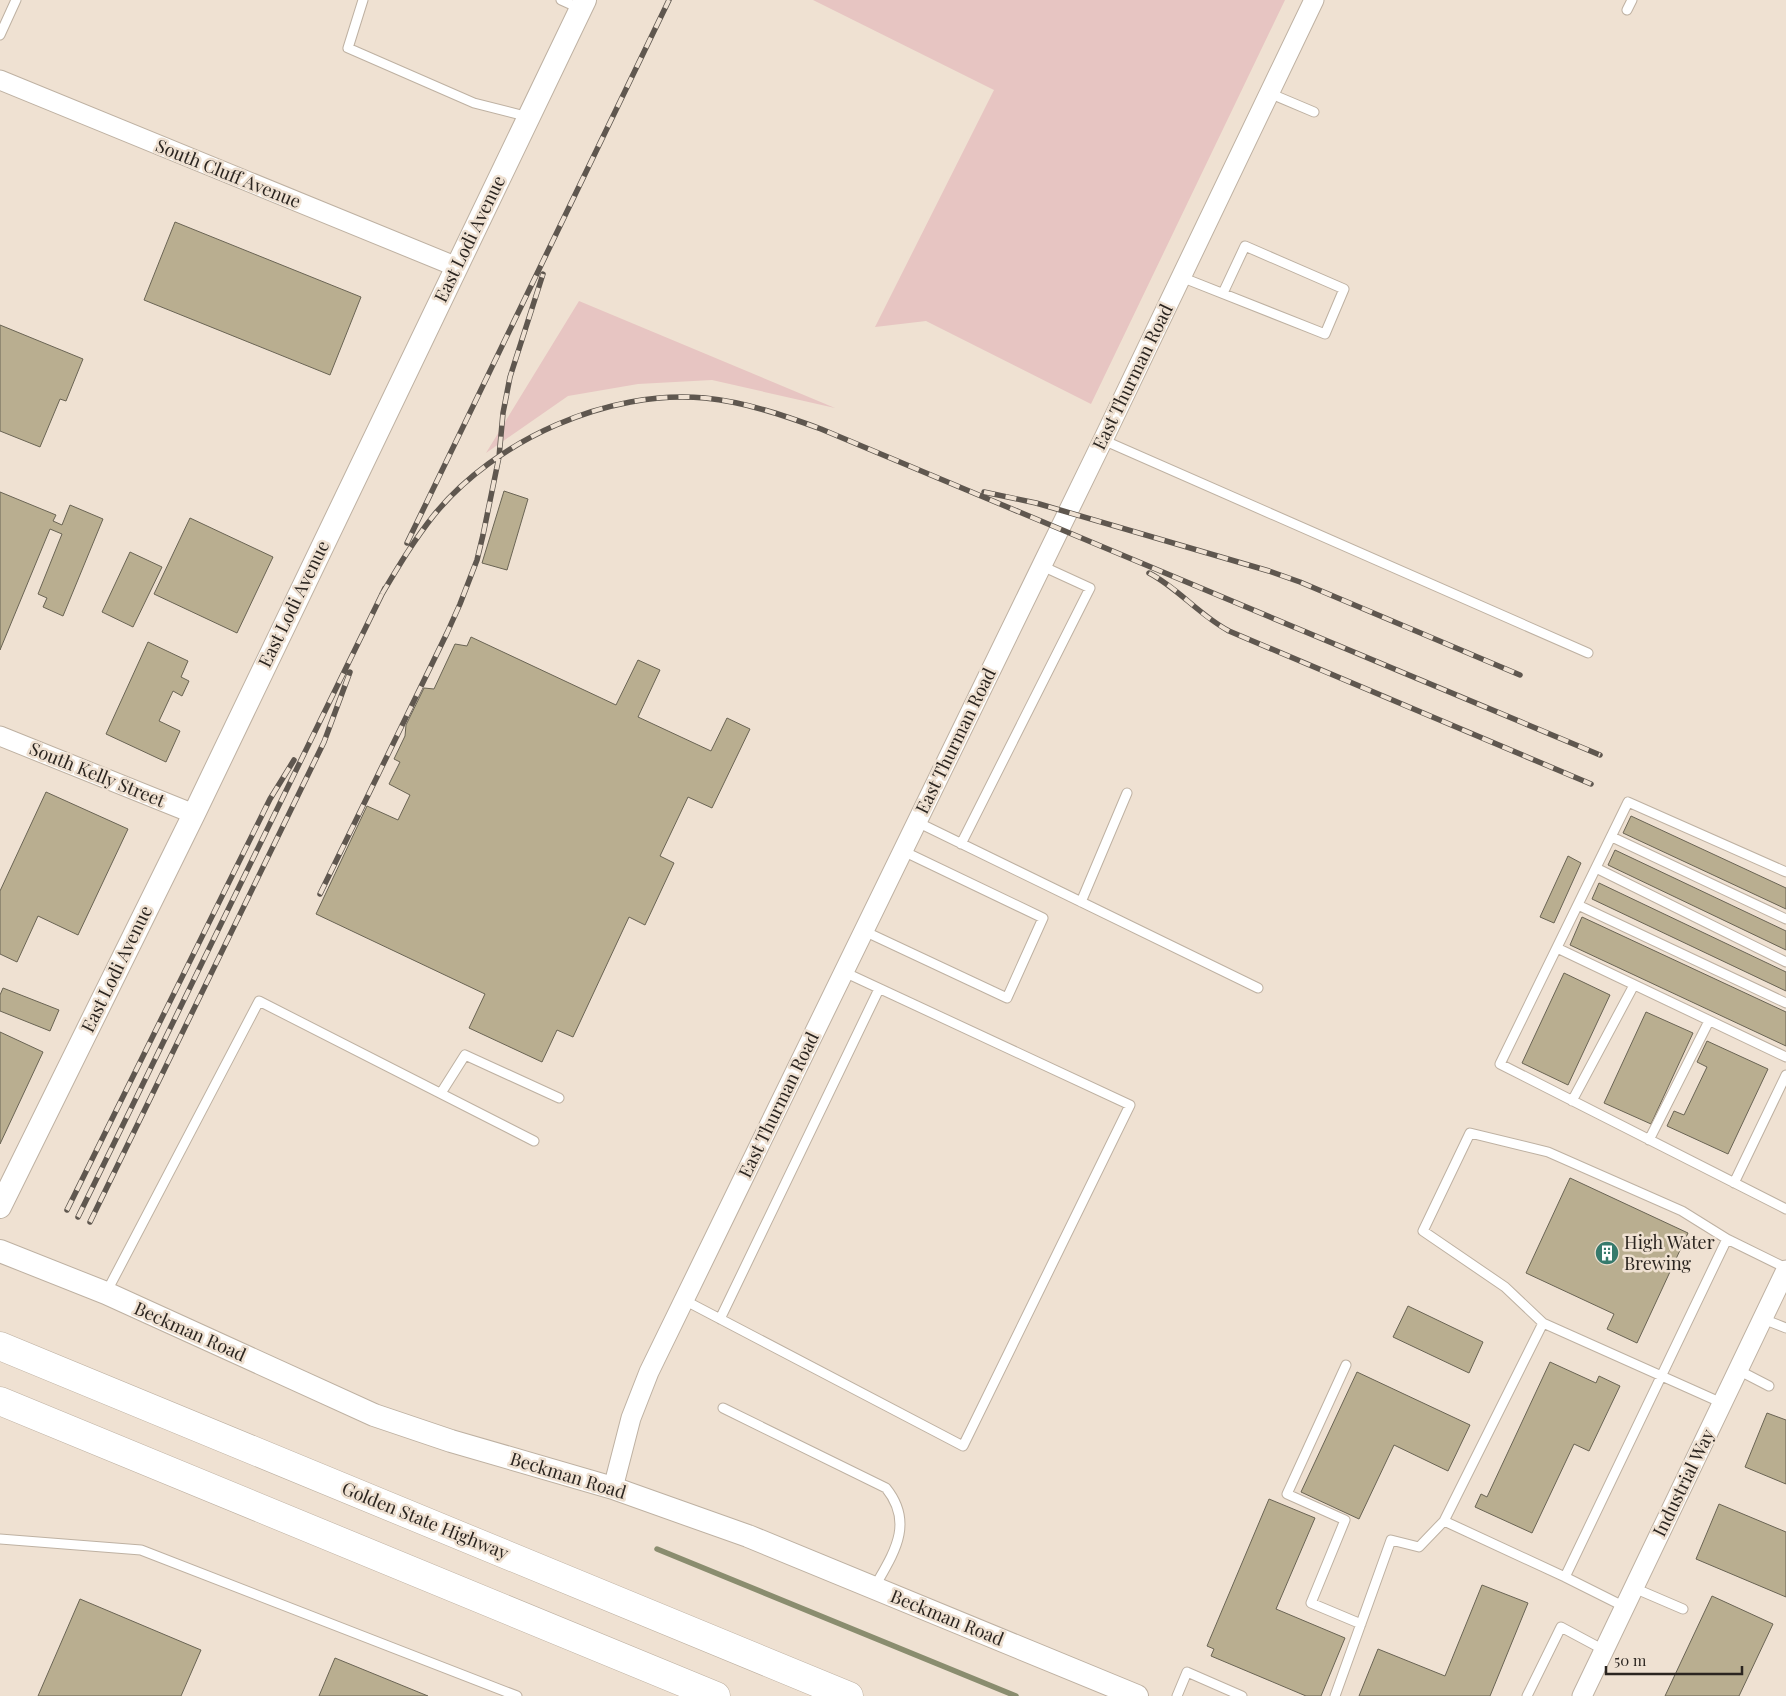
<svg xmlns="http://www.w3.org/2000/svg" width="1786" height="1696" font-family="'Playfair Display',serif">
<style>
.green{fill:#e7c5c2}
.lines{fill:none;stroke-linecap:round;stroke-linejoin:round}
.stream{stroke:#8a8d6f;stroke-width:5.5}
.building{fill:#b9ae90;stroke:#6a6454}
.service-casing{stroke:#beb1a2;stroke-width:11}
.minor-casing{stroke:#beb1a2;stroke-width:21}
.tertiary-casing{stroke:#beb1a2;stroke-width:24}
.motorway-casing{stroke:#beb1a2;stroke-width:29}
.service{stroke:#fff;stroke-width:9}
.minor{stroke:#fff;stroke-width:19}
.tertiary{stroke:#fff;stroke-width:22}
.motorway{stroke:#fff;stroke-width:28}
.rail-casing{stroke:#5f574f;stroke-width:5.5}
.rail{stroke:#efe1d2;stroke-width:4;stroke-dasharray:11;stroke-linecap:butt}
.labels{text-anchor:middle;stroke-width:5;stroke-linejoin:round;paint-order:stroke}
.street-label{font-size:18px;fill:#2b2520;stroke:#efe1d2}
.poi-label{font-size:18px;fill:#2b2520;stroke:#efe1d2;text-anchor:start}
</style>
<rect width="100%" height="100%" fill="#efe1d2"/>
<!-- green -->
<path class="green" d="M813,0H1285L1091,404L926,321L875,327L994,90Z
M579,301L835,408L712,380L638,384L568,396L486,453Z"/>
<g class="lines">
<!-- stream -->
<path class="stream" d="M657,1549L1016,1696"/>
</g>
<!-- building -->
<path class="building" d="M175,222L361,297L330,375L144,300Z
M0,325L83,359L66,401L60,399L40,447L0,431Z
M504,491L528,499L507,570L482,563Z
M0,492L56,515L53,521L62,525L70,505L103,519L63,616L43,607L47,598L38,594L62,534L50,529L0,650Z
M190,518L273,557L237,633L154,594Z
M130,552L162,567L133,627L102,612Z
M471,637L616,705L638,660L660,670L638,717L711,751L727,718L750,729L712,808L688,797L660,856L674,863L645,925L629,917L573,1037L557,1030L542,1062L469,1028L485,994L316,914L367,806L398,820L410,795L389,784L400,762L394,759L405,736L406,725L424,688L434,689L455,644L467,646Z
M148,642L188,661L181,677L189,681L182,696L173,691L159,721L180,731L166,762L106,734Z
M46,792L128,829L78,935L38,916L17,962L0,954V891Z
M1631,816L1786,888V909L1623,833Z
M1615,850L1786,931V950L1608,865Z
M1568,856L1581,863L1554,923L1540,917Z
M1599,883L1786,972V991L1592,899Z
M1582,917L1786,1012V1046L1570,945Z
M1564,973L1610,995L1568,1085L1522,1063Z
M3,988L59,1010L50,1031L0,1011V995Z
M1646,1012L1693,1033L1651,1124L1604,1103Z
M0,1032L43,1052L0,1144Z
M1707,1041L1768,1069L1728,1154L1667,1126L1674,1111L1684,1115L1707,1067L1697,1062Z
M1570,1178L1688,1233L1637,1343L1607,1329L1614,1314L1526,1273Z
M1408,1306L1483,1342L1469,1373L1393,1337Z
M1550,1362L1596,1383L1599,1376L1620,1386L1589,1451L1574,1444L1532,1533L1475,1507L1481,1494L1487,1497Z
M1357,1372L1470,1425L1448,1471L1394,1445L1359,1519L1301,1492Z
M1767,1413L1786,1420V1484L1745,1467Z
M1269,1499L1315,1518L1276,1609L1345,1638L1321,1696H1306L1211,1656L1214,1649L1207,1646Z
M1719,1504L1786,1532V1597L1696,1559Z
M1482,1585L1528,1603L1490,1696H1359L1378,1649L1445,1676Z
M1712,1596L1773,1624L1739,1696H1665Z
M80,1599L201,1650L181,1696H38Z
M335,1658L428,1696H319Z"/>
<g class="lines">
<!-- service casing -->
<g class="service-casing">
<path id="service" d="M363,0L348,48L474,103L529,117
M561,0L581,9
M1627,10L1632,0
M0,35L16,0
M1269,93L1314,112
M1181,277L1325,334L1344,289L1245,246L1223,293
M1103,440L1588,653
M917,822L1258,988
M1612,837L1786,919
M961,844L1090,588L1042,566
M1596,868L1786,962
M1786,872L1628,802L1500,1064L1786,1209
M1081,902L1127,793
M1578,905L1786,1003
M864,931L1007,998L1043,918L903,851
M1557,948L1786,1057
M441,1093L465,1055L559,1098
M1572,1101L1634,985
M1649,1140L1709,1021
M1734,1183L1786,1075
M106,1293L259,1001L534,1141
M684,1300L963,1446L1130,1105L844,972
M720,1319L879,989
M1763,1319L1786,1328
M1543,1323L1505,1287L1423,1231L1470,1133L1548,1152L1682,1211L1727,1239
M1346,1365L1287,1494L1345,1520L1311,1603L1361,1624
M1738,1370L1769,1386
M723,1408L886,1488C915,1524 893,1554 874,1588
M0,1539L141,1550L517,1696
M1565,1577L1444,1521L1543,1323L1722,1403
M1634,1588L1683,1609
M1625,1607L1565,1577L1727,1239L1786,1268
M1177,1696L1187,1672L1242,1696
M1335,1696L1391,1540L1419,1547L1444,1521
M1527,1696L1561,1627L1604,1650"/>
</g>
<!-- minor casing -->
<g class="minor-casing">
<path id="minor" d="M0,80L457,267
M0,736L194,814
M613,1488L631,1418L649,1372L1103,440L1314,0
M1582,1696L1786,1270"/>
</g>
<!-- tertiary casing -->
<g class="tertiary-casing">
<path id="tertiary" d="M0,1207L194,814L585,0
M0,1251L106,1293L374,1415L451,1441L613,1488L748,1536L1137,1696"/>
</g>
<!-- motorway casing -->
<g class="motorway-casing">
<path id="motorway" d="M0,1346L849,1696
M0,1401L716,1696"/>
</g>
<!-- service -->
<use href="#service" class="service"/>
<!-- minor -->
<use href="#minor" class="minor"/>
<!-- tertiary -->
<use href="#tertiary" class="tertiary"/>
<!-- motorway -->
<use href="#motorway" class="motorway"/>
<!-- rail casing -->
<g class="rail-casing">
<path id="rail" d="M984,492L1036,503L1269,571L1300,582L1520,675
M407,543L669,0
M1149,573C1178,588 1199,615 1229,631L1591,784
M382,594C398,567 414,540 434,515C495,440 608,389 705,398C745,402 783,415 821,429L1600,755
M320,894L447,633L460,604L477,560L483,535L499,457L503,413L510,377L543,274
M67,1210L270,799L294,760
M78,1217L385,588
M90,1222L324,742L350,672"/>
</g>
<!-- rail -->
<use href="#rail" class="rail"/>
</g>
<!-- icons -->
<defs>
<g id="building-disc" transform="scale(1.25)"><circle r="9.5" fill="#367a6c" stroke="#efe1d2"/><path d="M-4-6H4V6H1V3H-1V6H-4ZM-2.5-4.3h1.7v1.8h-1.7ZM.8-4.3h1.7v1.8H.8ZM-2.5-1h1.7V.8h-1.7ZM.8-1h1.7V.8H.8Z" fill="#fff"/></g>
</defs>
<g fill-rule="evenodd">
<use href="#building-disc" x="1607" y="1253"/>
</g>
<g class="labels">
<!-- street labels -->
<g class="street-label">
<text transform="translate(228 174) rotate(22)" y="6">South Cluff Avenue</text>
<text transform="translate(470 239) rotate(-64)" y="6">East Lodi Avenue</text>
<text transform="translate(1133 377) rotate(-64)" y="6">East Thurman Road</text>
<text transform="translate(294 604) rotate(-64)" y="6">East Lodi Avenue</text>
<text transform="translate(956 741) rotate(-64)" y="6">East Thurman Road</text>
<text transform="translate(97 775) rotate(22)" y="6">South Kelly Street</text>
<text transform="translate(117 969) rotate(-64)" y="6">East Lodi Avenue</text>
<text transform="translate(779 1105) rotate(-64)" y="6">East Thurman Road</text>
<text transform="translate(190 1332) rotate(24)" y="6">Beckman Road</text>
<text transform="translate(568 1476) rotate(17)" y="6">Beckman Road</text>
<text transform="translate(1684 1483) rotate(-64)" y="6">Industrial Way</text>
<text transform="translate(425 1521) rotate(22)" y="6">Golden State Highway</text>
<text transform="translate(947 1618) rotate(22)" y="6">Beckman Road</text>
</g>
<!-- poi labels -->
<g class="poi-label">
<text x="1624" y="1249">High Water<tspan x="1624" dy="21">Brewing</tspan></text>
</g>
</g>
<!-- scale -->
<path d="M1606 1666v8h136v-8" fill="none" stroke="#2b2520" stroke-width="2.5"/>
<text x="1614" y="1666" font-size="15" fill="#2b2520" stroke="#efe1d2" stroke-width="4" paint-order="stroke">50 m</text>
</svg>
